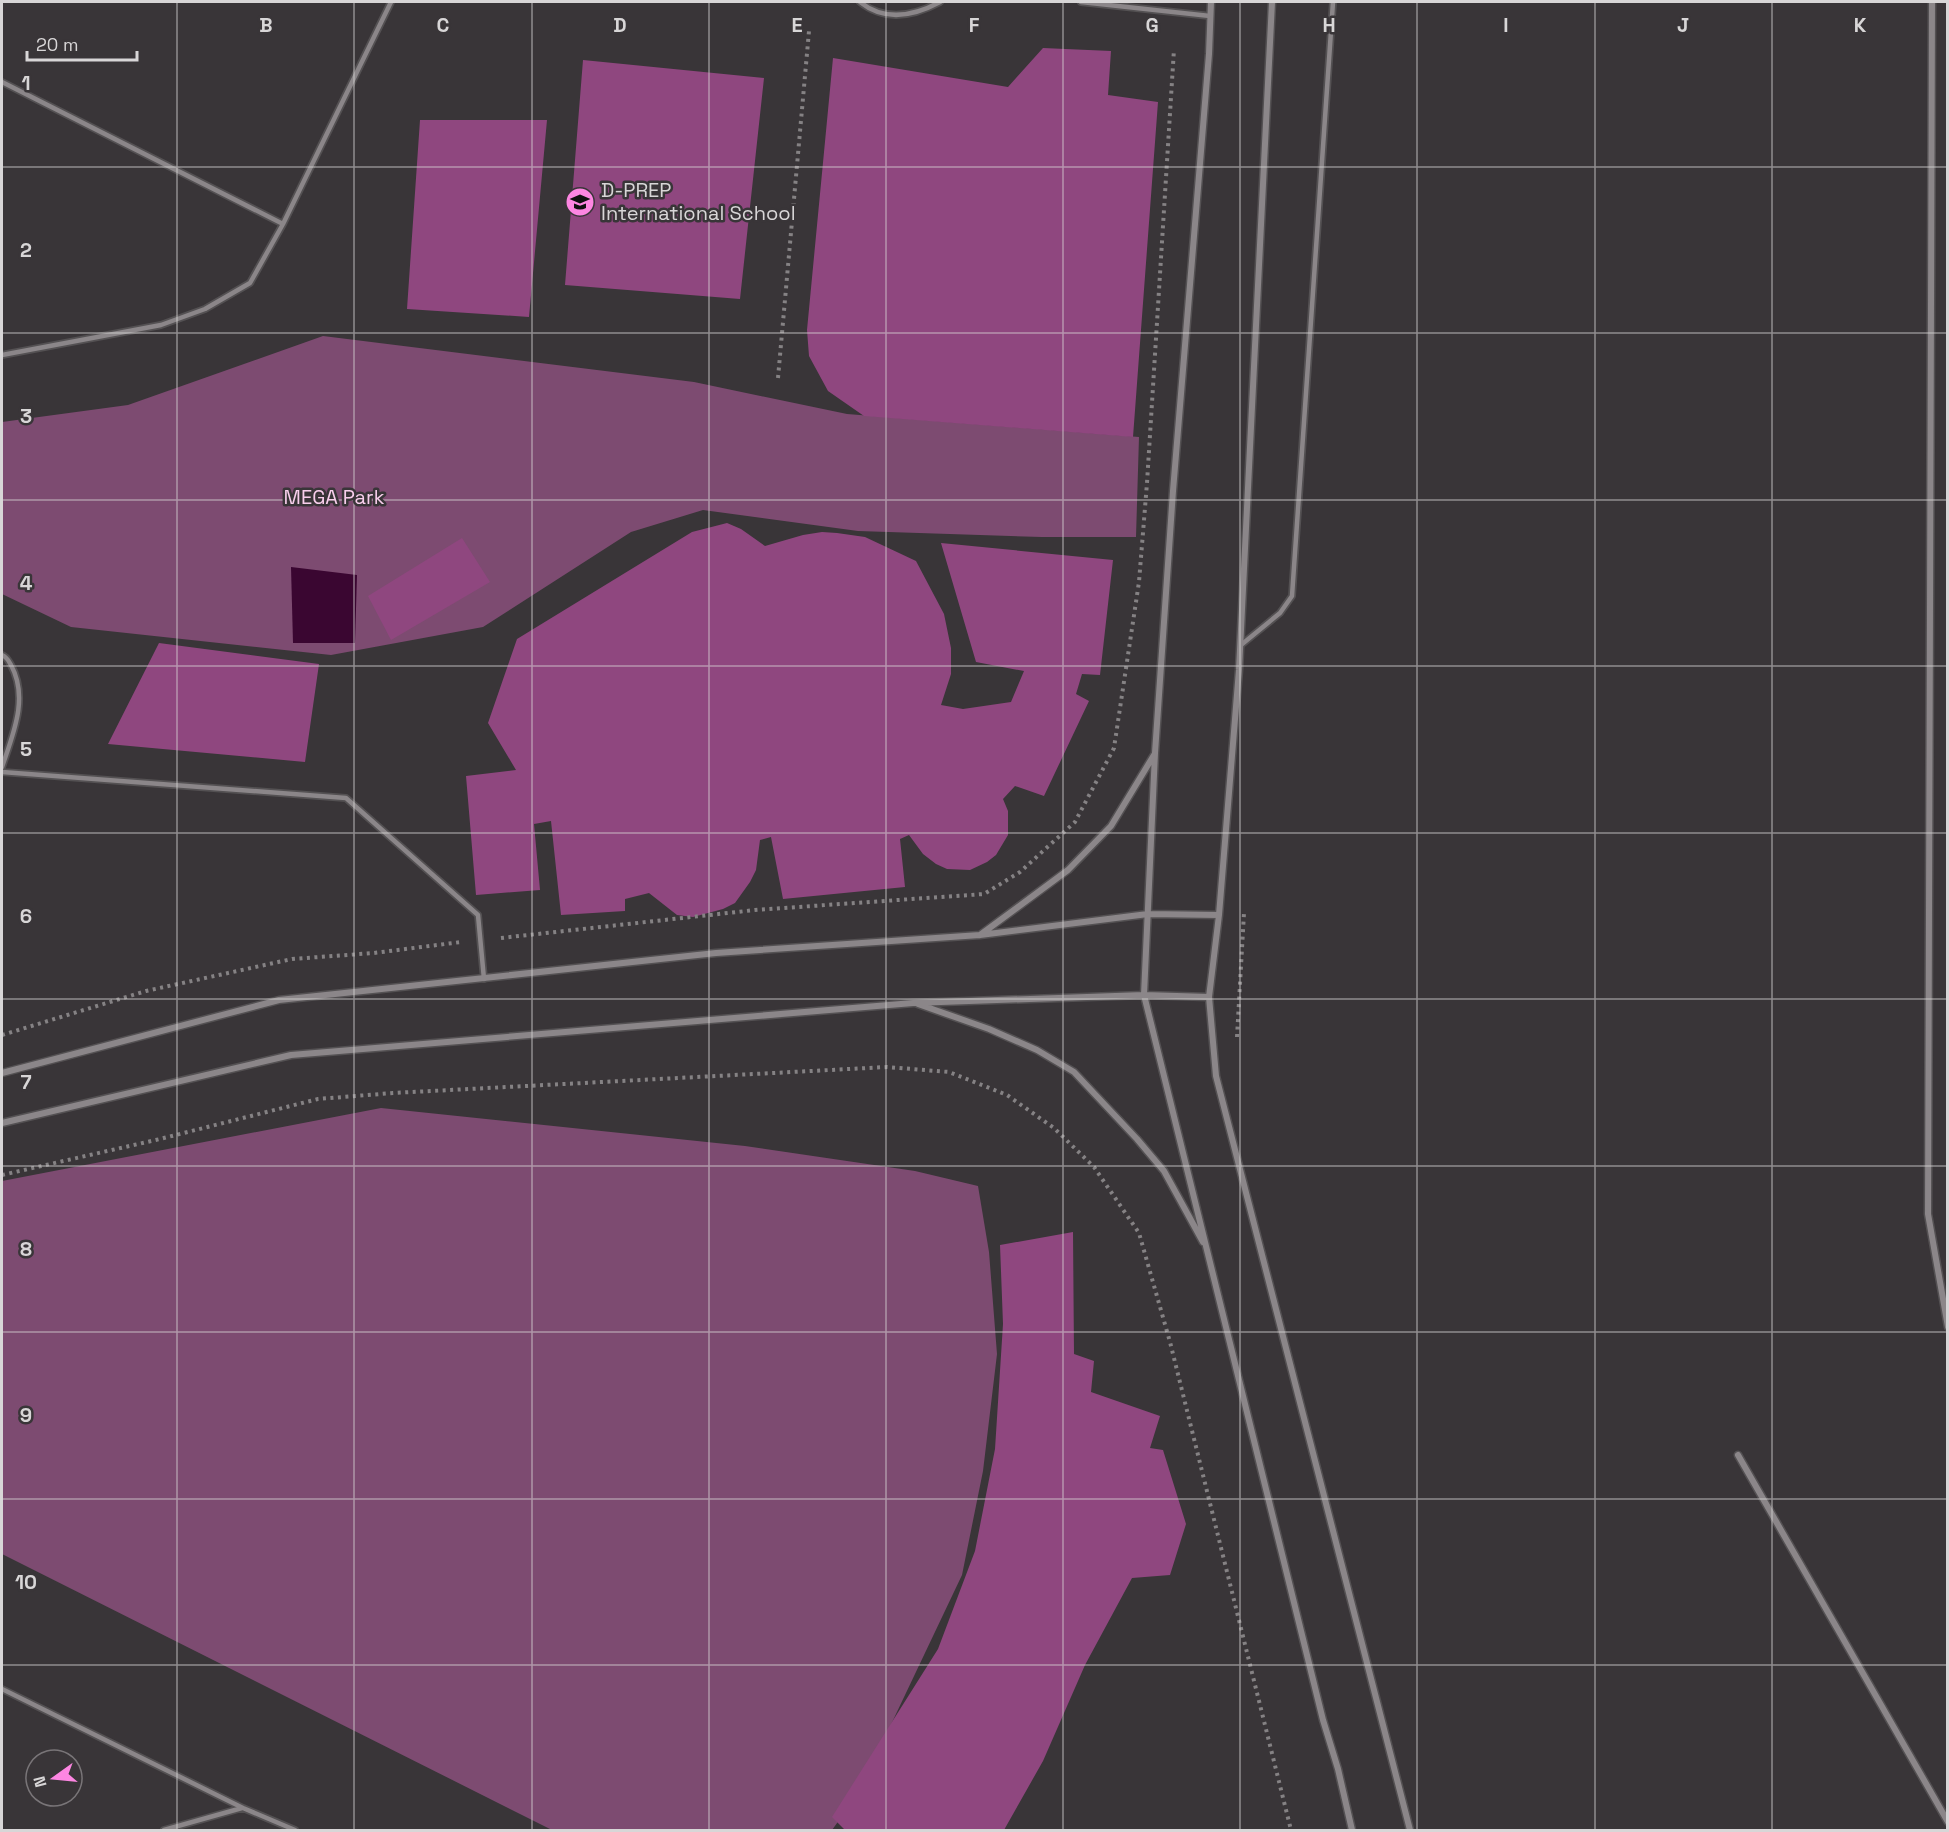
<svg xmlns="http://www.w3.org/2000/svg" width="1949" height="1832" font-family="'Space Grotesk',sans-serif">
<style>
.green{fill:#7d4b71}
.water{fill:#3a0631}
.building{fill:#8f477f}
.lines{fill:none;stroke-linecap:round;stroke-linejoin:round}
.service-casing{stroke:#545153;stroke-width:8}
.minor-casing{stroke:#545153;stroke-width:9}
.path{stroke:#858284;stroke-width:4;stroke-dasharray:3 4.5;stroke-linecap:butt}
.service{stroke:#8b8689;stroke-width:4.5}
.minor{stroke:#8b8689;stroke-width:6}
.grid{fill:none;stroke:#d8d6d7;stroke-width:1.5;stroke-opacity:0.55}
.labels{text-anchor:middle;stroke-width:5;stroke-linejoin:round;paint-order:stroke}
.poi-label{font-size:20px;fill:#d8d6d7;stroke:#393538;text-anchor:start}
.park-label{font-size:20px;fill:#f8ceec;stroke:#393538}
.grid-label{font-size:20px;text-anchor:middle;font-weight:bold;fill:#d8d6d7;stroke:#393538;stroke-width:5;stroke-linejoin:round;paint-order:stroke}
</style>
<rect width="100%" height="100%" fill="#393538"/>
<!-- green -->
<path class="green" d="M323,336L694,382L847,414L1139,437L1136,537H1042L858,531L703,510L631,532L483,627L331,655L71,627L2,594V422L128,405Z
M381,1108L745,1146L915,1171L978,1186L989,1252L997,1354L983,1471L962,1575L858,1794L832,1830H552L2,1554V1181Z"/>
<!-- water -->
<path class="water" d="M291,567L357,575L355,643H293Z"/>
<!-- building -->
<path class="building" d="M1043,48L1111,51L1108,95L1158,102L1133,437L864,416L828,391L809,356L807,330L833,58L1008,87Z
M583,60L764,78L740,299L565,285Z
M420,120H547L529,317L407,309Z
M727,523L741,529L765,546L803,535L822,532L837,533L865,537L916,561L944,614L951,648V674L941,705L963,709L1011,702L1024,671L976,662L941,543L1113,560L1100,675L1082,674L1076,694L1089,701L1044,796L1015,786L1003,799L1008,811V835L996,855L987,862L970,870L947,869L936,864L923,854L909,835L900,839L905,887L783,899L771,837L760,840L756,870L750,882L735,903L723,909L693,917L677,915L649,893L625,899V911L561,915L551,821L534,824L540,890L476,895L466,776L516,770L488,723L517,639L692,532Z
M462,538L490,582L391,640L368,596Z
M159,643L319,664L305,762L108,744Z
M1073,1232L1074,1354L1094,1361L1091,1392L1160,1416L1150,1448L1163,1450L1186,1524L1170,1575L1132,1578L1085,1665L1043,1761L1004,1830H845L832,1817L938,1649L975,1551L995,1449L1003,1324L1000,1245Z"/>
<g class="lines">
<!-- service casing -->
<g class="service-casing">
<path id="service" d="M860,2C885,22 914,16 940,2
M1081,2L1210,16
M2,82L283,224
M2,355L161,325L205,309L250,283L283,224L391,2
M1241,645L1280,613L1292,596L1333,2
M2,655C7,657 8,660 11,665C29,698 13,734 2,767
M2,772L346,798L478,915L484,979
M2,1689L243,1808L295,1830
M164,1830L242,1808"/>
</g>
<!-- minor casing -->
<g class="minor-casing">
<path id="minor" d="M1211,2L1209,54L1173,491L1155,753L1144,995L1323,1720L1338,1769L1352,1830
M1272,2L1239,670L1219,915L1209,997L1216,1076L1410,1830
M1932,2L1928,1214L1948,1327
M980,935L1068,870L1111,826L1154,755
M918,1004L989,1029L1037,1050L1074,1072L1137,1139L1164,1171L1203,1242
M2,1073L279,1000L716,953L980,935L1148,914L1219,915
M2,1123L291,1055L913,1003L1144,995L1209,997
M1738,1455L1948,1822"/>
</g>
<!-- path -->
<path class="path" d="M778,378L809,31
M501,938L755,910L984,894L1020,872L1075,822L1114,748L1139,582L1147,483L1174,49
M2,1035L146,991L292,959L374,953L461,942
M1237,1037L1244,913
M2,1175L160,1139L318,1099L393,1093L887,1067L949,1072L1007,1095L1054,1128L1094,1167L1139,1233L1170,1342L1291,1830"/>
<!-- service -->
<use href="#service" class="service"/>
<!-- minor -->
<use href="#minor" class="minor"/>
</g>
<!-- grid -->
<path class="grid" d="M177,2V1830M354,2V1830M532,2V1830M709,2V1830M886,2V1830M1063,2V1830M1240,2V1830M1417,2V1830M1595,2V1830M1772,2V1830M2,167H1948M2,333H1948M2,500H1948M2,666H1948M2,833H1948M2,999H1948M2,1166H1948M2,1332H1948M2,1499H1948M2,1665H1948"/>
<!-- icons -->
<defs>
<g id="school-disc" transform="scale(1.5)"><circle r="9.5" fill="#fd86e2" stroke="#393538"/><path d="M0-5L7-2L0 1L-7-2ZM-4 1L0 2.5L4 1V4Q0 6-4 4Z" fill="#111"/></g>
</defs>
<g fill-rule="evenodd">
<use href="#school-disc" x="580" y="202"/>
</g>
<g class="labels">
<!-- poi labels -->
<g class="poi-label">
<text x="601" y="197">D-PREP<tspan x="601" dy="23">International School</tspan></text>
</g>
<!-- park labels -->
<g class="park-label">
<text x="334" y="504">MEGA Park</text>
</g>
</g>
<g class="grid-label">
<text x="266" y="32">B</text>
<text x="443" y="32">C</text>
<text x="620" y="32">D</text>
<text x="797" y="32">E</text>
<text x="974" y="32">F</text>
<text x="1152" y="32">G</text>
<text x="1329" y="32">H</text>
<text x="1506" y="32">I</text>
<text x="1683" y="32">J</text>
<text x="1860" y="32">K</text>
<text x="26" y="90">1</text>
<text x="26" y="257">2</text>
<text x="26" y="423">3</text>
<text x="26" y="590">4</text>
<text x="26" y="756">5</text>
<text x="26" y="923">6</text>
<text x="26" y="1089">7</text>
<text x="26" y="1256">8</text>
<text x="26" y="1422">9</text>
<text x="26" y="1589">10</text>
</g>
<!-- border -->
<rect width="1949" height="1832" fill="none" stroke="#d8d6d7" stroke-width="6"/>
<!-- north arrow -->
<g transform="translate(54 1778) rotate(255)"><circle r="28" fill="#393538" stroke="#797578" stroke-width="1.5"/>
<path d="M0-4.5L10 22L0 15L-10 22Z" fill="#fd86e2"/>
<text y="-9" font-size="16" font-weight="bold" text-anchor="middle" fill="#d8d6d7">N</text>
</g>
<!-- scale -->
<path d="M27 51v9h110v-9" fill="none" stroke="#d8d6d7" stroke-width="3"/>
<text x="36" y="51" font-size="18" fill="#d8d6d7" stroke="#393538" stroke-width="4.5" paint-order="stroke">20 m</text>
</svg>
